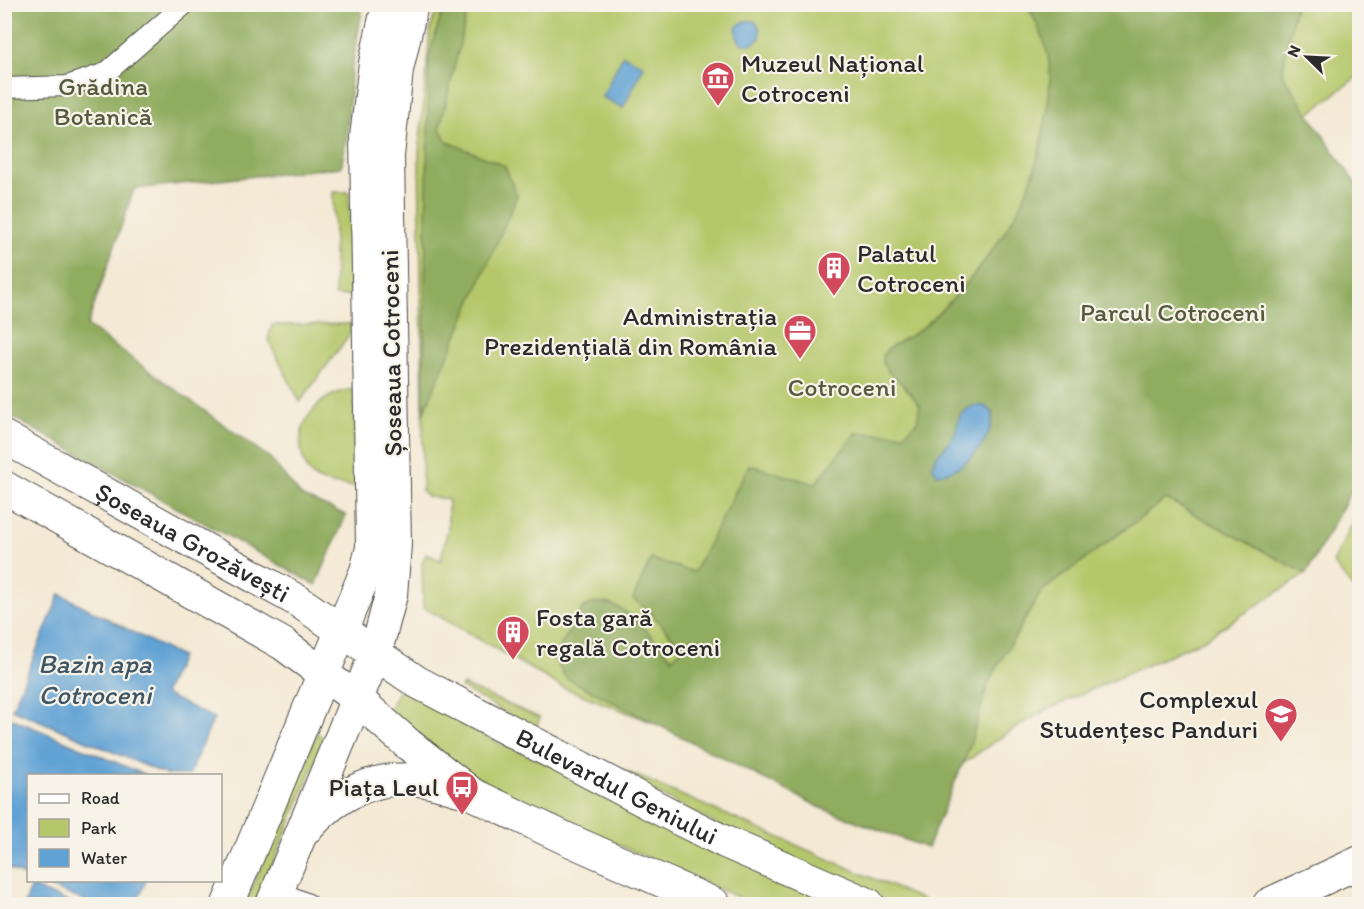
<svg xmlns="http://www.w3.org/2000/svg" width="1364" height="909" font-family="Itim,sans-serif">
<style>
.green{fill:#b5c76a;stroke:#70794a;stroke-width:1.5}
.forest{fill:#90ac5e;stroke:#5e6c44;stroke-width:1.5}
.water{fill:#60a2d4;stroke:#466680;stroke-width:1.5}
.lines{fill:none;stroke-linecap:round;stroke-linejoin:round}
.street-casing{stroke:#494844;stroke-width:22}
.primary-casing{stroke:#494844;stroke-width:34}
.street{stroke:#fff;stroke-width:20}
.primary{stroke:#fff;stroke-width:32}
.labels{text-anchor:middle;stroke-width:4.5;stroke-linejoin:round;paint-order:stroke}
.poi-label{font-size:26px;fill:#2b2b2b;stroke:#f7f3e8;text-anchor:start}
.park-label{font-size:26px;fill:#545a3e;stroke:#f7f3e8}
.street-label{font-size:26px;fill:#2b2b2b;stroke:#f7f3e8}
.water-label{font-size:27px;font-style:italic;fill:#3e5566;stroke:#f7f3e8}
</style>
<rect width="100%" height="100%" fill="#f7f3e8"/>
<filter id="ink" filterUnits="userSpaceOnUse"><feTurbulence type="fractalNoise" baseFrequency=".0167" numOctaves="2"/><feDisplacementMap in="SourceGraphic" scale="12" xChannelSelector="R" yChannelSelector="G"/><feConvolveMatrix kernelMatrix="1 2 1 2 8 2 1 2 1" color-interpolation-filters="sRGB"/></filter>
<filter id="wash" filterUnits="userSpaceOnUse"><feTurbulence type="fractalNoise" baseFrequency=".008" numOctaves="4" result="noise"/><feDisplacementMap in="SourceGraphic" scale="24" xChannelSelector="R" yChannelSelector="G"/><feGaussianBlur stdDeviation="1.35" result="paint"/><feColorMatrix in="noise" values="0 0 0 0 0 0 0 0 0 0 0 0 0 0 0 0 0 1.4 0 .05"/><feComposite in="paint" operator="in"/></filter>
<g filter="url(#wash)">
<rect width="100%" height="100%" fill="#f4e9d4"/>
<!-- green -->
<path class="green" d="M438,5H1359V75L1308,115L1359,190V481L1354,486L1306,574L1203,640L1044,711L1001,737L953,771L916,826L562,687L423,607L422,563L426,554L441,560L448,527V499L428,497L422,491L423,414L419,153L430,30Z
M333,192H349L351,296H335Z
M352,324L350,334L300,402L268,340L272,325Z
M354,389L356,487C344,485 326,485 315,478C309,474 305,465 303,458C292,424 320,392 354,389Z
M1359,510V596L1333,563Z
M463,685L540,718L536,728L598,759L932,904H891L750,842L527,725L461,687Z
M399,689L499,743L585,779L844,904H753L530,806L451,765L388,712Z
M317,733L325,739L256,904H245Z"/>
<!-- forest -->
<path class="forest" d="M5,5H363L351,74L347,137L341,167L134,189L87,326L270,458L301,496L346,515L316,585L5,413Z
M444,5H469L440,128L446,141L505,166L517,196L423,414L429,57Z
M1027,5H1295L1282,74L1360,190L1359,481L1354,486L1306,574L1166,499L1041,592L988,683L969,749L927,848L821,808L566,678L553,658L583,608C617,586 651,638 672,658L683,649L649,611L633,599L651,559L694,572L749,465L815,484L856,433L904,434L917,422L920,405C914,399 910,392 904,386C893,376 884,372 882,356C889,345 904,340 915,333C922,328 930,322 936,315C971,283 1011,230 1029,186C1037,166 1041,144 1045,124C1049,102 1052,77 1048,55C1044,38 1036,21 1027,5Z"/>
<!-- water -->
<path class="water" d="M745,21H755L760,29V38L752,44H742L737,37L736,27Z
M623,55L644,66L623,108L602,97Z
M973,406H985L993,413C992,441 965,472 937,474L932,465C937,451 946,449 953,437C963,421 951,417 973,406Z
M60,594L181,657L164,694L214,718L189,775H167L12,709Z
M8,717L146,775L28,776V878L5,867L4,725Z
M35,881L146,880V881L136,904H92Z
M32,887L73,904H24Z"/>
</g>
<g filter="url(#ink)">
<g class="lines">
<!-- street casing -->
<g class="street-casing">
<path id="street" d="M4,88L67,86L106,73L185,4
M277,891L308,904"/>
</g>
<!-- primary casing -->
<g class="primary-casing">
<g id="primary">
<path id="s1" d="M4,437L298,601L417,682L681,820L725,842L868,904"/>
<path d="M4,487L283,644L357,699L408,744L472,794L567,839L714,904"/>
<path d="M309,826C336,795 375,775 418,780C432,781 446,786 459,790"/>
<path d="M228,904L366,571L372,548L366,137L375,63L388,4"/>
<path d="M272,904L375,655L391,595L395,545L388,156L397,70L412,4"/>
<path d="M1269,904L1360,862"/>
</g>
</g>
<!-- street -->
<use href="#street" class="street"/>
<!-- primary -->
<use href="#primary" class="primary"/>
</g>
</g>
<!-- icons -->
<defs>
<g id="museum-pin" transform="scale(1.725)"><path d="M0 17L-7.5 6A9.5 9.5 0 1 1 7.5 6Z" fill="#d1495b" stroke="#f7f3e8"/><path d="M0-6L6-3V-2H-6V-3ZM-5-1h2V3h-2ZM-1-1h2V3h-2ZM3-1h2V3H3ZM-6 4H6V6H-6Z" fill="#fff"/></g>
<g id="building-pin" transform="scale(1.725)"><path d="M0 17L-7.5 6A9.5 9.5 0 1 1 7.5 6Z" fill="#d1495b" stroke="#f7f3e8"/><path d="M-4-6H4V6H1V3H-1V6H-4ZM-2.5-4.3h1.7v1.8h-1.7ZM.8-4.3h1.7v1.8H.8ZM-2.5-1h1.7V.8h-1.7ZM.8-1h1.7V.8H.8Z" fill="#fff"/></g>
<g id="office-pin" transform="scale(1.725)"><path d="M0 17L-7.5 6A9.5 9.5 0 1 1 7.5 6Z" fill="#d1495b" stroke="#f7f3e8"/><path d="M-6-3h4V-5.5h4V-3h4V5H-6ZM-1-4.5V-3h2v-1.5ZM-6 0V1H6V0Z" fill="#fff"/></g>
<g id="university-pin" transform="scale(1.725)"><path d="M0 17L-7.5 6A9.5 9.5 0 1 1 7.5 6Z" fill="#d1495b" stroke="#f7f3e8"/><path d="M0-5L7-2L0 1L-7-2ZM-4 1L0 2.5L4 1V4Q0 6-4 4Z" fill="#fff"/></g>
<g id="bus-pin" transform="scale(1.725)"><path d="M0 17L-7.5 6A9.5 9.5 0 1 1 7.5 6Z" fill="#d1495b" stroke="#f7f3e8"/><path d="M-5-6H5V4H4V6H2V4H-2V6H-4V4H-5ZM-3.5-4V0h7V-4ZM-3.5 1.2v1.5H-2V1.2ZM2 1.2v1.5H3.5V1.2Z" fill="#fff"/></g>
</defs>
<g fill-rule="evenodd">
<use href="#museum-pin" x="718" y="78"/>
<use href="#building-pin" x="834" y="268"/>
<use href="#office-pin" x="800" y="331"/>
<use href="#building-pin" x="513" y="632"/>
<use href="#university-pin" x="1281" y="714"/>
<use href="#bus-pin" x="462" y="787"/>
</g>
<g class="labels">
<!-- poi labels -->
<g class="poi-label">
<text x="741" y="72">Muzeul Național<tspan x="741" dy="30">Cotroceni</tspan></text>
<text x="857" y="262">Palatul<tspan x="857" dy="30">Cotroceni</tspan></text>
<text x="777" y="325" text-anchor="end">Administrația<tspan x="777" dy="30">Prezidențială din România</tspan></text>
<text x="536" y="626">Fosta gară<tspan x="536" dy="30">regală Cotroceni</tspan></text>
<text x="1258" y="708" text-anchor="end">Complexul<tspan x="1258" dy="30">Studențesc Panduri</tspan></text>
<text x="439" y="796" text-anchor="end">Piața Leul</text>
</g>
<!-- park labels -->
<g class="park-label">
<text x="103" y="95">Grădina<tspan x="103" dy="30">Botanică</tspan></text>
<text x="1173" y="321">Parcul Cotroceni</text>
<text x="842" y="396">Cotroceni</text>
</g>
<!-- street labels -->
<g class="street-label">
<text transform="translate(391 353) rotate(-91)" y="9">Șoseaua Cotroceni</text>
<text dy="9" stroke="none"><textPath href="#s1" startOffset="216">Șoseaua Grozăvești</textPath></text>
<text dy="9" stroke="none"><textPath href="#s1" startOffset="706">Bulevardul Geniului</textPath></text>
</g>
<!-- water labels -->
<g class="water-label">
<text x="95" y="673">Bazin apa<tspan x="95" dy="31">Cotroceni</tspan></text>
</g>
</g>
<!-- margin -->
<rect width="1364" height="909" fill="none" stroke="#f7f3e8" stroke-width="24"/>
<!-- legend -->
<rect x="27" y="774" width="195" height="108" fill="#f7f3e8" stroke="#a5a39c" stroke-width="1.5"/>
<rect x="39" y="794" width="30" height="9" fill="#ffffff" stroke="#a5a39c" stroke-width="1.5"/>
<text x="81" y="804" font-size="18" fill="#2b2b2b">Road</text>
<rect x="39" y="819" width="30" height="18" fill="#b5c76a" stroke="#a5a39c" stroke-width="1.5"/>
<text x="81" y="834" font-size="18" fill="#2b2b2b">Park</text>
<rect x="39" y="849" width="30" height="18" fill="#60a2d4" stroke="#a5a39c" stroke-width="1.5"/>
<text x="81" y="864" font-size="18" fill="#2b2b2b">Water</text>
<!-- north arrow -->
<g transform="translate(1307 57) rotate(294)" stroke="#f7f3e8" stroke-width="4.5" paint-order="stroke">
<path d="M0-4.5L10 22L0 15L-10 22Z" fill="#2b2b2b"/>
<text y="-9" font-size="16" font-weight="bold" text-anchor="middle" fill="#2b2b2b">N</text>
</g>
</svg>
